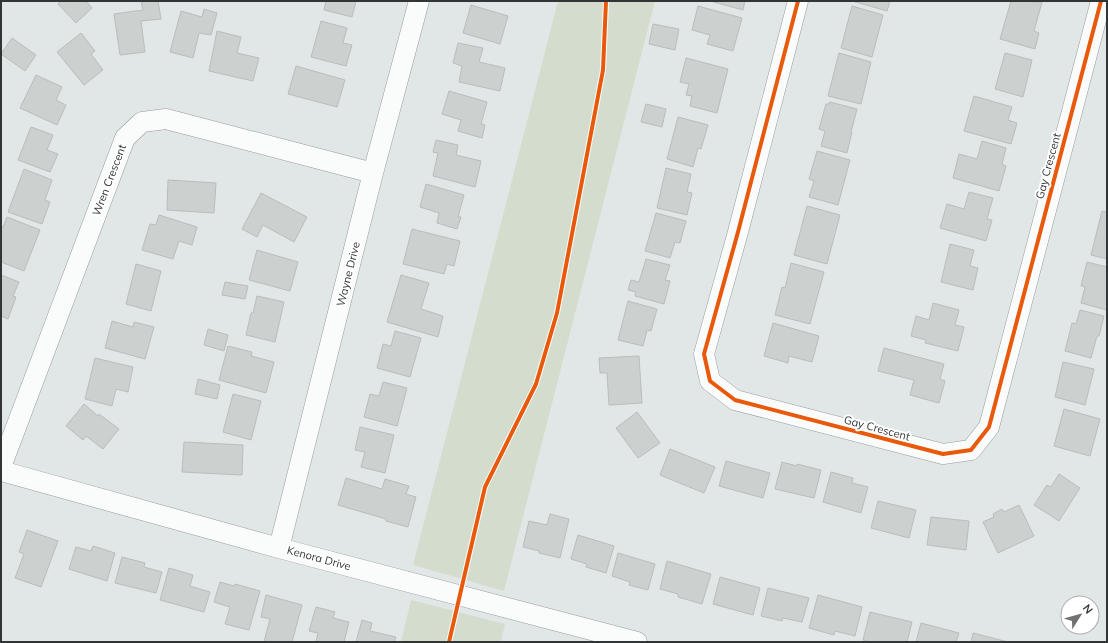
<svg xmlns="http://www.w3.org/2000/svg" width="1108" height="643" font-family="Mulish,sans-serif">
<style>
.green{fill:#d4ddcd}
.building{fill:#ccd0cf;stroke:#b9bdbc}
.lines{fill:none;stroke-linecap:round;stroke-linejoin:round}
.minor-casing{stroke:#989c9c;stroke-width:21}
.minor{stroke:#fafbfb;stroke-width:20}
.cycleway-casing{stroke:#fff;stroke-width:6}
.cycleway{stroke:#e8590c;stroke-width:4}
.labels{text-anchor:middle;stroke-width:4;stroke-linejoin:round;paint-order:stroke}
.street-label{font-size:11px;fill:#323535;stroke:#fff}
</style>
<rect width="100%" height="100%" fill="#e1e7e6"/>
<!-- green -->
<path class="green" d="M558,1H655L504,591L413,565Z
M411,600L505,624L501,642H401Z"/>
<!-- building -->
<path class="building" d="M61,1H86L92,8L76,23L58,4Z
M141,1H158L161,19L141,21L145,52L120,55L114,14L143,10Z
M326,1H356L352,17L324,10Z
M710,1H745L743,10Z
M852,1H890L887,11Z
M1011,1L1042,2L1034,31L1039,33L1035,49L1000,39Z
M471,5L508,16L500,44L463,33Z
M698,6L742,18L733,51L707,44L710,35L692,30Z
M852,6L883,15L872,57L841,48Z
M204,9L217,13L211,35L199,33L193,58L170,52L181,11L202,17Z
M321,21L347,28L343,43L352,45L346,66L311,57Z
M653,24L679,29L675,50L649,44Z
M217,31L241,37L237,53L259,58L253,81L209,71Z
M81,33L95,51L91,54L103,70L84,85L57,52Z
M12,38L36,55L25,71L1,54Z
M458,43L483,48L479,62L505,68L500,91L459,82L462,66L453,63Z
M839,53L871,62L861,104L828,96Z
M1005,53L1032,60L1023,97L995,89Z
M686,58L728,69L717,113L690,106L692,96L686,95L689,84L680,82Z
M296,66L345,80L337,107L288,94Z
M36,75L62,87L56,100L66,105L57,125L20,108Z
M449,91L487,102L481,124L485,125L482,138L458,131L461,120L442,114Z
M974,96L1012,107L1008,120L1017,123L1011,144L964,131Z
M830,102L857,109L851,132H852L847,153L821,146L825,131L819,129L826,104H829Z
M646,104L666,109L662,127L641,122Z
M678,117L708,125L701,149L698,148L693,167L667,159Z
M31,127L53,135L47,150L58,154L50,172L18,160Z
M436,140L458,145L456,155L481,161L475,187L433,176L438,153L433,152Z
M982,141L1006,148L1002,164L1006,166L999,191L953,178L959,154L977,159Z
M817,151L850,160L838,205L809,197L814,181L809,179Z
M666,168L691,174L687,192L692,193L687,215L657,208Z
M24,169L52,180L45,200L50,202L42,224L8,212Z
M168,180L216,183L214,213L167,210Z
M426,184L464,195L458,217H461L457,229L437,223L439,213L420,207Z
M969,192L993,198L987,219L992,220L986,241L940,228L947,204L964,209Z
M261,193L307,217L294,242L263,225L257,237L242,229Z
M807,206L840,215L827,264L794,255Z
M1102,211L1107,212V259L1091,255Z
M656,213L686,221L680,243L675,242L670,258L645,251Z
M159,215L197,227L192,245L179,241L173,259L142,250L150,224L156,225Z
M7,217L40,230L24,271L1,262V226L3,227Z
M412,229L460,241L454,266L447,264L444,274L403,264Z
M950,244L974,250L970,266L978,268L973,290L941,282Z
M257,250L298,262L290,291L249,280Z
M646,259L670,265L665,280L670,281L664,304L635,296L636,292L628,290L631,280L639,282Z
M1087,262L1107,267V310L1081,303L1085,287L1081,286Z
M791,263L824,272L810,324L775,315L782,287L785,288Z
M136,264L161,271L151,311L126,304Z
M1,275L19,282L13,296L16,297L8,319L1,316Z
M401,275L429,283L421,309L443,316L438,337L387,322Z
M225,282L248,286L245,299L222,295Z
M257,296L284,302L275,342L246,335L251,313H253Z
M628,301L657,309L651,331L647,330L643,346L618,340Z
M933,303L959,310L955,325L964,327L958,351L925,343L926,340L911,336L916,316L929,320Z
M1080,310L1104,316L1099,336H1097L1091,358L1065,351L1072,323L1076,324Z
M112,321L133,327L134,322L154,327L145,359L105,348Z
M773,323L819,336L812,362L789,356L788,363L764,356Z
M208,329L228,335L224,351L204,345Z
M395,331L421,338L410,377L377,368L383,344L391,346Z
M228,346L252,352L251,356L274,362L266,393L219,380Z
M884,348L944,364L940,379L945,381L939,403L910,395L914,380L878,371Z
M639,356L642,403L609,405L607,373H600L599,358Z
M95,358L133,367L128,392L116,389L112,406L85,399Z
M1063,362L1094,369L1085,405L1055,397Z
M198,379L220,385L217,399L195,394Z
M383,382L407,388L397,426L364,417L370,394L379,396Z
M233,394L261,401L251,440L223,432Z
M84,404L98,416L99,414L119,429L103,449L86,436L83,440L66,426Z
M1064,409L1100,419L1090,456L1054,446Z
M637,412L660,443L638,458L616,428Z
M360,427L394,435L385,473L361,467L365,452L355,450Z
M184,442L243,445L242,475L182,472Z
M670,449L715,467L704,493L660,475Z
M726,461L770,473L763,498L719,486Z
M782,462L797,466V464L821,470L814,498L775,489Z
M831,472L853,478L852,483L868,487L861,513L823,502Z
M1059,474L1080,488L1059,521L1034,505L1047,485L1051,487Z
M346,478L382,489L385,479L409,486L406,494L416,497L408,527L386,521V519L338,505Z
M878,501L916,510L909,538L871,528Z
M1019,505L1034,536L998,553L983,522L994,517L993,514L1002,509L1004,512Z
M550,514L569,519L560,558L539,553V551L523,547L529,521L547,525Z
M931,517L969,521L966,550L927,545Z
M27,530L58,541L41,587L15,578L24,554L19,552Z
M578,535L614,546L606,573L586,567L587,564L571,559Z
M93,546L115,553L107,581L69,569L76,547L91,551Z
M618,553L655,564L648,590L629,585L630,582L612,576Z
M122,557L145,563L144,567L162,572L156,593L115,583Z
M667,561L711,574L702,604L678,597V594L660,589Z
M169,568L193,575L190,586L210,592L204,612L160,600Z
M720,577L760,588L753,615L713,604Z
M220,582L234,586L235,584L260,591L249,630L225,624L230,607L214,602Z
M768,588L809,598L802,622L783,618L782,621L761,616Z
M266,595L302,605L292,642H264L270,619L261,617Z
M818,595L862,607L855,636L835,631L834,635L809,628Z
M316,607L335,612L333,618L349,622L344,642H316L318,633L309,631Z
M870,612L912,622L907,642H870L863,640Z
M362,620L372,623L370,631L396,637L394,642H356Z
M921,623L959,633L956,642H916Z
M973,633L1008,642H971Z"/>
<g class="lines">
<!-- minor casing -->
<g class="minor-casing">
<path id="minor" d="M798,1L738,232L704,354L710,381L735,400L943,454L971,450L989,427L1101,1
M1,467L125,138L142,122L166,119L373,173
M1,471L279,548L637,642
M279,548L373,173L419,1"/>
</g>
<!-- minor -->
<use href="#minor" class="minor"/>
<!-- cycleway casing -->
<g class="cycleway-casing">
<path id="cycleway" d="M798,1L738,232L704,354L710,381L735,400L943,454L971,450L989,427L1101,1
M449,642L485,487L536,384L557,313L603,70L606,1"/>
</g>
<!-- cycleway -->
<use href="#cycleway" class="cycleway"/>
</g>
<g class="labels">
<!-- street labels -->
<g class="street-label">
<text transform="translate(1048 166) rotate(-75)" y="4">Gay Crescent</text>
<text transform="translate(109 180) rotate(-69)" y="4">Wren Crescent</text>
<text transform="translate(348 274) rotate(-76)" y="4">Wayne Drive</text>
<text transform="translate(877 428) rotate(15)" y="4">Gay Crescent</text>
<text transform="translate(319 558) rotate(15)" y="4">Kenora Drive</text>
</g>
</g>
<!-- border -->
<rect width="1108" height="643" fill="none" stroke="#323535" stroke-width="4"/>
<!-- north arrow -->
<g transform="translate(1080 615) rotate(53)"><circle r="19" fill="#ffffff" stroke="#adaeae"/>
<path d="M0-3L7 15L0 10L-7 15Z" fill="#6f7373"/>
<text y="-6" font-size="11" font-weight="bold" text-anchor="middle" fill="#323535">N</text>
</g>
</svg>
